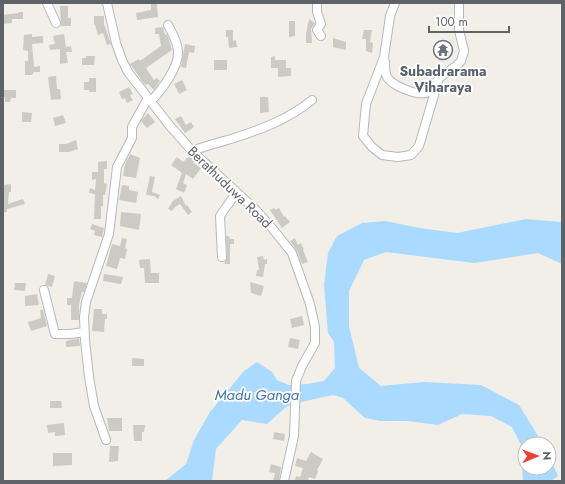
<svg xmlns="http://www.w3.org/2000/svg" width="565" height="484" font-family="Jost,sans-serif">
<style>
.water{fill:#aadaff}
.building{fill:#cccac5}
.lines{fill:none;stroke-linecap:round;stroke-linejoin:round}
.minor-casing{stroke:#b5b8bc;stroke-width:10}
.minor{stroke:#fff;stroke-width:8}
.labels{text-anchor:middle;stroke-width:3.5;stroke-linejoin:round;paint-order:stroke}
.worship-label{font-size:14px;font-weight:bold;fill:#5b616d;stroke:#fff}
.street-label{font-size:14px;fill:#5f6368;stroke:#fff}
.water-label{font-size:15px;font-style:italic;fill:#4174aa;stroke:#fff}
</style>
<rect width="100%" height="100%" fill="#f1efe8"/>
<!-- water -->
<path class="water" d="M526,219L562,222V264L538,253L474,263L386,252L364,260L349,291V326L359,368L381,386L424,382L481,385L519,405L543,444H525V468H549V456L558,476L551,481H523L521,445L512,427L491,416L462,414L438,425L408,421H380L365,418L343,398L333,395L292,404L286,407L267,424L242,420L216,449L212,481H165L186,464L194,440L210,412L244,371L257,362L272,372L277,380L289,385L307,384L324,381L335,368L334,342L328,333L324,285L328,253L337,236L362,223L385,221L420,228L457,233Z"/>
<!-- building -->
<path class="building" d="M151,3H157L158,17L137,20L136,13L151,10Z
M60,6H68V18H71V26H61Z
M19,12H23V19H12V23L3,24V15L18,13Z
M94,16H104V24L111,44L107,45L103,33L98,35L95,25H94Z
M309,19L315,23L311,29L312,43H306V34Z
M289,21H295V36L289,37Z
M163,27L165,35L167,34L169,40L172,50L146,68L154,80L157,78L160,81L154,90L148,84L145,85L130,64L139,59L140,61L161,46L159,34H155V28Z
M226,30H233V41L236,40L237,47L229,48L228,37H226Z
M364,30H372L370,42L373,43L372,53L366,51V39H362Z
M32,34V37L43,36V43L32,44L34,67L40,66V72H34L32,75H25V61H28V51L23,50L24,35Z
M64,34L66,47L71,46L72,52H66L68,63L60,64V49L50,50L49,45L55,44L53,36Z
M333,38L346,42V50L333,47Z
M185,44L195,46L194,53L189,52L186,68L181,67Z
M86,56H95L94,65H82V58H86Z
M275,56V60H286V68H291V76L278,77V68H271V57Z
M214,60H227V70H214Z
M56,76L57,89H60L61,99L51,100L48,77Z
M89,78H96V92H89V90H84V82H89Z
M182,80L187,90L179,94L174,84Z
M129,87L133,94L130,95L133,100L127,103L125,98L122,99L119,92Z
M3,90H16V98H11L10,102H5V97H3Z
M260,97H268L269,112L260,113Z
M22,112L32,113L31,122H22Z
M148,113L155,122L147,128L141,121Z
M63,115L66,123L55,126L53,118Z
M181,116L186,125L191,122L194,127L185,133L175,119Z
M76,140L78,149L69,152H59V144H66Z
M130,154L140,158L136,178L123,176L125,164Z
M189,156L195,161L193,162L201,168L193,179L186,174L183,183L187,185L184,193L176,189L182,173L171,165L177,157L183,162Z
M107,161V169H104V183L107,184L105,195H103V206H101V219H94L95,194L89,193L90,188L95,190L96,179L92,180V172H98V162Z
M150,176L155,177L152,192L160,195L158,199L154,196L146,195Z
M11,184V192H9L8,204L23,199L25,204L7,209V212H3V185Z
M122,185L129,186V190L138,192L136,203L119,200Z
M181,196L186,206L187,205L192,212L188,215L180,204L175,207L172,211L168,209L173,201Z
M274,208L275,210L279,208L284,217L285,216L290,222L282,228L270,210Z
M121,212L141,214L139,230L120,226Z
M92,224L104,228L102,237L94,235L95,231L90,229Z
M226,236H229L230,239H234V244H230V264H224L227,257Z
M122,238L127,239L125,248L127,249L125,259L120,258L117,269L106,266L112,244L120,246Z
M295,238L298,245L301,243L304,250H303L308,262L302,264L297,251L290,241Z
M263,256L264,260L267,259V264H265L263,277L256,276L257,270H259L257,257Z
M150,259L151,273H159V283H145L144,268H140L139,260Z
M48,274L55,276L52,287L45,285Z
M104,274L123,277L121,284L103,281Z
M74,281L87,283L84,292H82L79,305V320H71V305H67V298H72Z
M250,282L264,286L261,296L251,293Z
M15,283H26L25,291L14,290Z
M37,294L39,305L25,306V296Z
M94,309H102V314H107V319H105L104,332L92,331Z
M40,310H43L47,326L31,331L28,322L41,318Z
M302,316L304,325L292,328L290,319Z
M79,338L80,346L66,347V341Z
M290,338L300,340L298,349L288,347Z
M132,358L144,359V366H132Z
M50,401H61L62,408H50Z
M107,418H122V431H109Z
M64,423L65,435L55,436V432L48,433L47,425Z
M133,425H145L144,432H142V441H134Z
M274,432L285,434L284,441L273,439Z
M110,446H119L118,461L109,462Z
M311,452L323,459L317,470L318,471L315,479L309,477L308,479L309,481H295L296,476L300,477L303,468L295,466L297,458L306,461Z
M53,453H72V465L53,466Z
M271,464L281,467L279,481H273L275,473L269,472Z"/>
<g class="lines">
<!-- minor casing -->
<g class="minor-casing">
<path id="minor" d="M47,3L56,23
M107,3L116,43L122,60L128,72L170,126L192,151L256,210L272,228L292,253L310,304L315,327V343L302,366L296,381L294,436L284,481
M317,3V12L321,24L317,30L321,36
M395,3L390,16L384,57L366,104L363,136L372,147L382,155L398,157L411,155L419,146L439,78L456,66L461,61L464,51L459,30V3
M385,62C385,67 385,73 387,77C392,86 416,95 425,93C430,92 433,87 436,82
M151,101C161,91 179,67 178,52C178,42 172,33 168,25
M192,151C205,146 217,143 231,139C260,130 289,119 312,100
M222,257L220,216L236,193
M44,290L55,334H70L84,332
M106,440L94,406L89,377L85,340L84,317L86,302L109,234L117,167L132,138V127L148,98"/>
</g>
<!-- minor -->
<use href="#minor" class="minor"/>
</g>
<!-- icons -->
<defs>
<g id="temple-ring" transform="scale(1)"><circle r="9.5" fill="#fff" stroke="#6b7280" stroke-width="1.5"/><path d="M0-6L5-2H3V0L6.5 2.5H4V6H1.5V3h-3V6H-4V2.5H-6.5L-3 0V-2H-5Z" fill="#6b7280"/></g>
</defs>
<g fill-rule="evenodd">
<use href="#temple-ring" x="443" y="50"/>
</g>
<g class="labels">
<!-- worship labels -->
<g class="worship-label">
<text x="443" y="76">Subadrarama<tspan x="443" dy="16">Viharaya</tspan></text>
</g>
<!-- street labels -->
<g class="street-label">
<text transform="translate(230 187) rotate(44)" y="5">Berathuduwa Road</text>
</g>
<!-- water labels -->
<g class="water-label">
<text x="257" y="400">Madu Ganga</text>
</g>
</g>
<!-- border -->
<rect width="565" height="484" fill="none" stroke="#5f6368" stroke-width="8"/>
<!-- north arrow -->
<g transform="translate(537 456) rotate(89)"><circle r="19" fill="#ffffff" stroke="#bfc1c3"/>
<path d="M0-3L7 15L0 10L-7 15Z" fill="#ea4335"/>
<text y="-6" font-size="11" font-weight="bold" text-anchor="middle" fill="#5f6368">N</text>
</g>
<!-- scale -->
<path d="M429 26v6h80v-6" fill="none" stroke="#5f6368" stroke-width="2"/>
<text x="435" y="26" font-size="12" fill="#5f6368" stroke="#ffffff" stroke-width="3" paint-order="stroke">100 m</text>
</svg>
